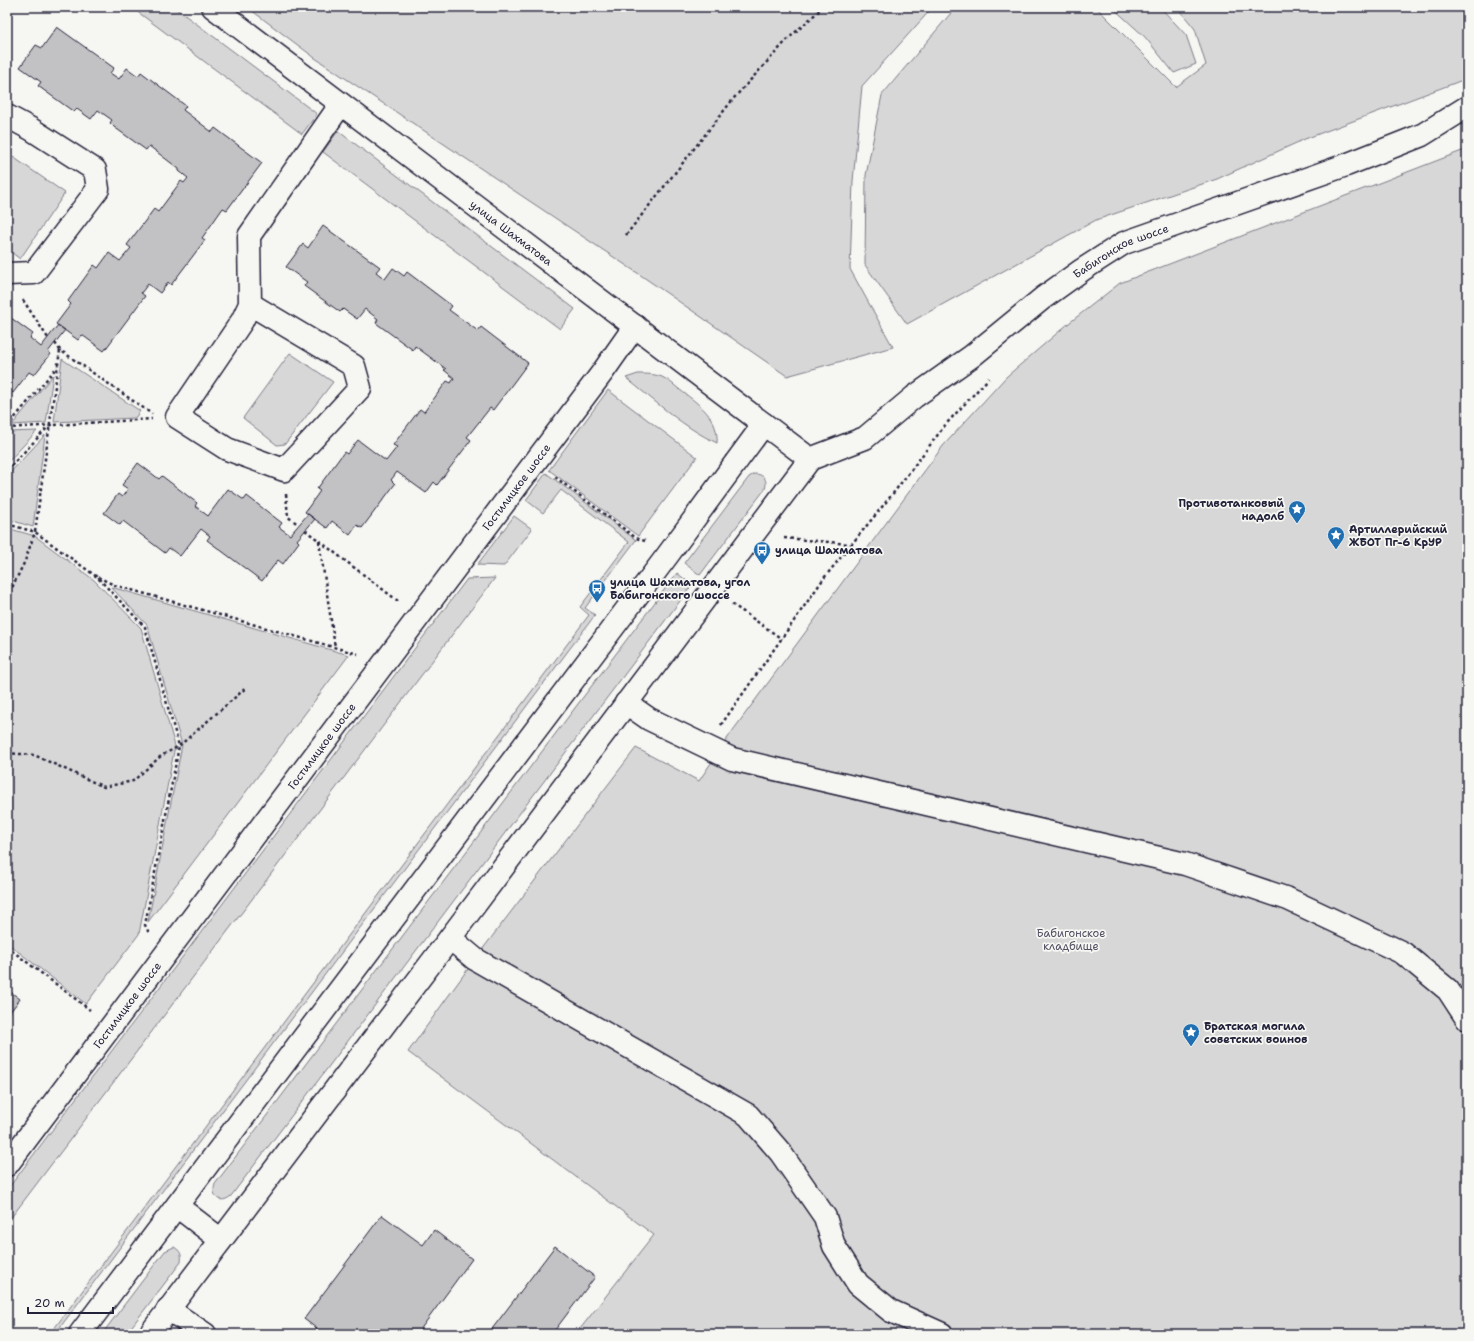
<svg xmlns="http://www.w3.org/2000/svg" width="1474" height="1341" font-family="'Shantell Sans',sans-serif">
<style>
.green{fill:#d7d7d7;stroke:#7c7c89}
.building{fill:#c2c2c4;stroke:#22223b}
.lines{fill:none;stroke-linecap:round;stroke-linejoin:round}
.minor-casing{stroke:#22223b;stroke-width:25}
.path{stroke:#22223b;stroke-width:2.5;stroke-dasharray:3 3;stroke-linecap:butt}
.minor{stroke:#f6f6f2;stroke-width:22}
.labels{text-anchor:middle;stroke-width:3.5;stroke-linejoin:round;paint-order:stroke}
.street-label{font-size:11px;fill:#22223b;stroke:#f6f6f2}
.poi-label{font-size:11px;font-weight:bold;fill:#22223b;stroke:#f6f6f2;text-anchor:start}
.park-label{font-size:11px;fill:#4f4f62;stroke:#f6f6f2}
</style>
<rect width="100%" height="100%" fill="#f6f6f2"/>
<filter id="ink" filterUnits="userSpaceOnUse"><feTurbulence type="fractalNoise" baseFrequency=".025" numOctaves="2"/><feDisplacementMap in="SourceGraphic" scale="8" xChannelSelector="R" yChannelSelector="G"/><feConvolveMatrix kernelMatrix="1 2 1 2 8 2 1 2 1" color-interpolation-filters="sRGB"/></filter>
<g filter="url(#ink)">
<!-- green -->
<path class="green" d="M131,7H174L317,114L302,134Z
M247,7H933L862,86L853,181L850,269L893,347L787,376L639,274L315,58Z
M956,7H1096L1176,87L1206,65L1195,29L1177,7H1467V76L1460,81L1305,139L1217,179L1096,220L907,324L865,265L866,175L882,95Z
M1112,7H1160L1186,35L1196,64L1174,73L1145,37Z
M338,131L575,309L560,329L323,152Z
M1467,149V1334H576L654,1235L408,1052L475,959L636,748L699,781L731,733L943,446L1006,377L1069,323L1120,283Z
M13,157L65,193L20,259L7,249V166Z
M290,353L333,382L285,444L277,445L243,418Z
M62,359L140,411L135,418L54,422Z
M638,374C647,374 654,374 662,377C669,380 675,386 680,390C699,404 719,418 717,443C684,428 655,401 626,378Z
M53,375L46,423L12,425Z
M608,390L697,457L638,536L549,470Z
M37,431L7,463V432Z
M45,435L33,527L7,519V476Z
M546,473L636,540L585,608L595,615L55,1334H50L589,615L580,607L629,542L561,490L543,513L526,500Z
M754,474C764,474 768,480 765,489L700,575L684,563L749,477Z
M514,516L532,529L504,566L477,565Z
M7,528L35,536L94,580L141,628L175,746L139,934L86,1004L7,943Z
M677,573L692,585L231,1196C220,1205 211,1197 215,1184Z
M495,578L7,1223V1190L467,579Z
M111,587L349,655L148,922L182,745L147,625Z
M174,1247C181,1251 182,1255 181,1262L126,1334H102L165,1251Z"/>
<!-- building -->
<path class="building" d="M57,27L114,68L110,73L119,79L127,68L138,76L141,72L186,106L183,110L212,132L215,128L262,163L227,210L223,208L202,238L205,240L171,285L168,282L160,293L148,284L141,293L145,296L104,351L82,335L78,340L56,324L71,304L68,301L94,265L98,268L109,253L120,261L131,248L127,245L154,209L158,212L181,181L184,183L188,178L179,171V169L149,146L146,150L114,127L110,123L112,120L98,110L91,119L77,109L74,112L38,86L41,82L20,67L36,45L42,48Z
M323,226L380,267L376,272L385,279L393,268L404,276L407,272L452,306L449,310L478,331L481,327L528,363L493,410L490,408L467,437L471,440L437,485L434,482L426,493L397,472L391,480L395,484L362,528L357,525L350,535L332,521L327,528L305,512L320,491L317,489L344,452L347,454L358,440L386,461L397,447L393,445L420,409L424,412L447,381L451,383L454,378L444,370L446,369L415,346L413,350L380,326L376,323L378,319L365,309L357,319L343,309L340,312L304,286L307,282L286,267L303,244L308,248Z
M7,315L33,334L30,338L41,347L58,325L65,330L48,352L51,354L34,375L29,372L13,393L7,389Z
M138,463L159,479L162,476L197,503L195,506L208,516L228,489L244,500L247,496L282,523L279,527L290,535L308,514L315,519L297,540L299,542L283,564L278,560L262,581L207,540L210,536L201,529L180,556L169,548L165,553L123,521L120,525L104,513L118,494L122,497L128,489L122,485Z
M7,989L20,999L7,1016Z
M382,1215L423,1245L434,1230L472,1259L417,1334H324L304,1319Z
M555,1246L595,1277L552,1334H491L489,1333Z"/>
<g class="lines">
<!-- minor casing -->
<g class="minor-casing">
<g id="minor">
<path id="s1" d="M213,7L810,459"/>
<path d="M7,116L31,129L95,170L98,189L34,273L7,274"/>
<path d="M250,304L354,366L360,388L284,470L227,449L177,417L242,321L250,304L249,236L341,104"/>
<path id="s2" d="M810,459L865,438L914,397L972,356L1043,298L1082,270L1124,243L1346,165L1422,135L1467,107"/>
<path d="M626,703L649,719L732,759L1185,864L1288,899L1403,953L1448,990L1467,1019"/>
<path d="M450,938L475,959L748,1115L780,1152L825,1217L834,1246L858,1284L891,1311L942,1334"/>
<path id="s3" d="M7,1165L508,498L602,373L635,326"/>
<path d="M177,1206L221,1240"/>
<path d="M168,1309L205,1334"/>
<path d="M80,1334L667,556L764,424"/>
<path d="M150,1334L450,938L810,459"/>
</g>
</g>
<!-- path -->
<path class="path" d="M626,235L734,98L788,39L823,7
M23,300L48,338
M55,343L60,350L152,414
M7,427L57,367
M7,428L152,419
M7,470L49,426
M555,477L636,538L645,541
M286,494L288,517L298,524
M7,524L35,532L97,577L145,627L179,746L145,925L149,933
M305,530L398,601
M784,538L850,544
M319,541L335,647
M98,577L114,585L358,654
M7,598L25,561L35,532L60,350
M732,604L782,639
M721,725L824,578L895,491L946,424L989,378
M7,753L34,755L104,787L133,781L161,756L179,746L247,687
M7,947L90,1010"/>
<!-- minor -->
<use href="#minor" class="minor"/>
</g>
</g>
<!-- icons -->
<defs>
<g id="sight-pin" transform="scale(0.9)"><path d="M0 17L-7.5 6A9.5 9.5 0 1 1 7.5 6Z" fill="#1f6fb2" stroke="#f6f6f2"/><path d="M0-6L1.8-2.2L6-1.7L2.9 1.2L3.7 5.4L0 3.3L-3.7 5.4L-2.9 1.2L-6-1.7L-1.8-2.2Z" fill="#fff"/></g>
<g id="bus-pin" transform="scale(0.9)"><path d="M0 17L-7.5 6A9.5 9.5 0 1 1 7.5 6Z" fill="#1f6fb2" stroke="#f6f6f2"/><path d="M-5-6H5V4H4V6H2V4H-2V6H-4V4H-5ZM-3.5-4V0h7V-4ZM-3.5 1.2v1.5H-2V1.2ZM2 1.2v1.5H3.5V1.2Z" fill="#fff"/></g>
</defs>
<g fill-rule="evenodd">
<use href="#sight-pin" x="1297" y="509"/>
<use href="#sight-pin" x="1336" y="535"/>
<use href="#bus-pin" x="762" y="550"/>
<use href="#bus-pin" x="597" y="588"/>
<use href="#sight-pin" x="1191" y="1032"/>
</g>
<g class="labels">
<!-- street labels -->
<g class="street-label">
<text dy="4" stroke="none"><textPath href="#s1" startOffset="374">улица Шахматова</textPath></text>
<text dy="4" stroke="none"><textPath href="#s2" startOffset="377">Бабигонское шоссе</textPath></text>
<text dy="4" stroke="none"><textPath href="#s3" startOffset="848">Гостилицкое шоссе</textPath></text>
<text dy="4" stroke="none"><textPath href="#s3" startOffset="524">Гостилицкое шоссе</textPath></text>
<text dy="4" stroke="none"><textPath href="#s3" startOffset="200">Гостилицкое шоссе</textPath></text>
</g>
<!-- poi labels -->
<g class="poi-label">
<text x="1284" y="507" text-anchor="end">Противотанковый<tspan x="1284" dy="13">надолб</tspan></text>
<text x="1349" y="533">Артиллерийский<tspan x="1349" dy="13">ЖБОТ Пг-6 КрУР</tspan></text>
<text x="775" y="554">улица Шахматова</text>
<text x="610" y="586">улица Шахматова, угол<tspan x="610" dy="13">Бабигонского шоссе</tspan></text>
<text x="1204" y="1030">Братская могила<tspan x="1204" dy="13">советских воинов</tspan></text>
</g>
<!-- park labels -->
<g class="park-label">
<text x="1071" y="937">Бабигонское<tspan x="1071" dy="13">кладбище</tspan></text>
</g>
</g>
<!-- margin -->
<rect width="1474" height="1341" fill="none" stroke="#f6f6f2" stroke-width="24"/>
<rect x="12" y="12" width="1450" height="1317" fill="none" stroke="#22223b" stroke-width="1.5" filter="url(#ink)"/>
<!-- scale -->
<path d="M28 1307v6h85v-6" fill="none" stroke="#22223b" stroke-width="2"/>
<text x="34" y="1307" font-size="12" fill="#22223b" stroke="#f6f6f2" stroke-width="3" paint-order="stroke">20 m</text>
</svg>
